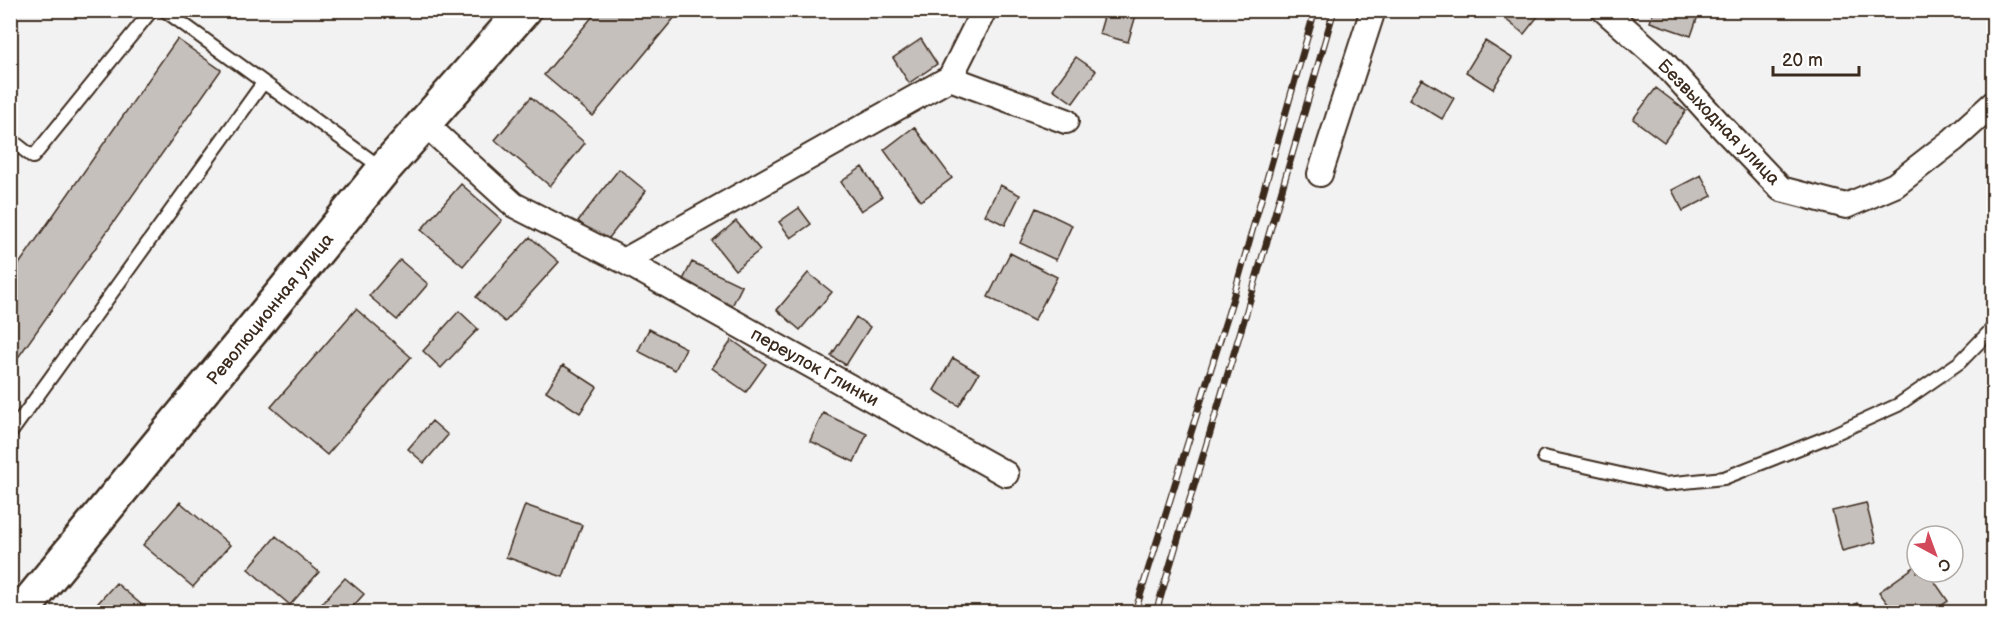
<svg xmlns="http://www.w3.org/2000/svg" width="2004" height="623" font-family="'Balsamiq Sans',sans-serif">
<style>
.building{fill:#c6c0bd;stroke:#3b2a1e;stroke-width:1.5}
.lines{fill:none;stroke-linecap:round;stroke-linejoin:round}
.lane-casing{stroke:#3b2a1e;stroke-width:16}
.street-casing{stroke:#3b2a1e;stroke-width:28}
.secondary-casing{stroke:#3b2a1e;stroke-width:38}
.lane{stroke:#fff;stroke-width:12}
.street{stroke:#fff;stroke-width:24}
.secondary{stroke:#fff;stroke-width:33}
.rail-casing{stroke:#3b2a1e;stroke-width:7}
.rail{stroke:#fff;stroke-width:4.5;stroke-dasharray:14;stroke-linecap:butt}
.labels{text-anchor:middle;stroke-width:5;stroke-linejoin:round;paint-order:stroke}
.street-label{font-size:18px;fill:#3b2a1e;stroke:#fff}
</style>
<rect width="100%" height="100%" fill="#f3f2f2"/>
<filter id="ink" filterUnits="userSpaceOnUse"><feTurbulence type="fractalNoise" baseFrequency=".0167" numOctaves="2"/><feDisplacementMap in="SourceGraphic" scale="12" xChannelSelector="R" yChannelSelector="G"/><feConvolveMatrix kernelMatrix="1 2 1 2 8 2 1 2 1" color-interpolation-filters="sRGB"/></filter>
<g filter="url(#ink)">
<!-- building -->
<path class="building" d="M598,10H667L675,17L593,116L544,75Z
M1106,10L1137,12L1128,42L1099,34Z
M1494,10H1543L1524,34Z
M1654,10H1700L1691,36L1650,22Z
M177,39L221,70L10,369V277Z
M921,39L937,64L909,83L893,58Z
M1485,41L1512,58L1493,89L1466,72Z
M1076,57L1096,71L1073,103L1053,89Z
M1422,79L1454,98L1442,119L1409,99Z
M1656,88L1686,111L1664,142L1633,119Z
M531,97L585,143L550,186L495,140Z
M914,127L952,178L921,201L884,150Z
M862,167L882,197L861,211L841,182Z
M619,169L646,191L605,243L578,221Z
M1701,175L1712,196L1683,211L1672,190Z
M461,184L502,220L463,266L421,230Z
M1000,185L1020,195L1005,225L985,215Z
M799,208L811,224L791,238L779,222Z
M1036,208L1072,225L1056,260L1020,243Z
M736,221L760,250L735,270L712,241Z
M530,237L559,262L505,322L476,297Z
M1010,253L1057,277L1034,321L988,297Z
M400,260L428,284L397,320L369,296Z
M692,262L742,286L731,308L681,284Z
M808,273L832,292L800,330L777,310Z
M356,309L411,357L327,455L271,407Z
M459,311L478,329L441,368L423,351Z
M856,317L870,327L846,365L831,356Z
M649,329L686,348L675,370L638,351Z
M732,340L766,364L746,392L712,368Z
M953,358L979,373L959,406L934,390Z
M563,365L597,387L580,413L546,391Z
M823,413L867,434L854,462L810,441Z
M432,421L448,435L424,463L408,449Z
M180,502L230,545L193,587L143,545Z
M1866,503L1876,542L1842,551L1832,511Z
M525,505L582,525L563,577L506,557Z
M276,536L319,572L290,605L248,569Z
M1917,565V572H1928L1948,601L1932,612H1894L1879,592Z
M345,578L364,594L348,612H314Z
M116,583L150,612H90Z
M1857,603L1863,612H1840Z"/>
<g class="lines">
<!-- lane casing -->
<g class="lane-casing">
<path id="lane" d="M164,10L383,169
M10,139L33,157L152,10
M10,434L263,83
M1544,457L1665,484L1724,478L1825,438L1898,405L1960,362L1994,327"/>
</g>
<!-- street casing -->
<g class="street-casing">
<path id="street" d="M1604,10L1662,61L1722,127L1781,189L1846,206L1895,185L1953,140L1994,103
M950,78L984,10
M425,124L514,205L624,261L1006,474
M1320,174L1373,10
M624,261L950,78L1066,121"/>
</g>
<!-- secondary casing -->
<g class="secondary-casing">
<path id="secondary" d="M21,612L384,169L524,10"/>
</g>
<!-- lane -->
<use href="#lane" class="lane"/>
<!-- street -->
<use href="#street" class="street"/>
<!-- secondary -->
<use href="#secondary" class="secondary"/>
<!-- rail casing -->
<g class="rail-casing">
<path id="rail" d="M1135,612L1233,298L1315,10
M1156,612L1247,310L1334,10"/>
</g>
<!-- rail -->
<use href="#rail" class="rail"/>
</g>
</g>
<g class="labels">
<!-- street labels -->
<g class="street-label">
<text transform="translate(1719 122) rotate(46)" y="6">Безвыходная улица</text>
<text transform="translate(270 309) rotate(-51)" y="6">Революционная улица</text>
<text transform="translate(815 367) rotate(29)" y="6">переулок Глинки</text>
</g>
</g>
<!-- margin -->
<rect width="2004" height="623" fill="none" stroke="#fff" stroke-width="36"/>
<rect x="18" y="18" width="1968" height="587" fill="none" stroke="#3b2a1e" stroke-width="2" filter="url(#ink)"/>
<!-- north arrow -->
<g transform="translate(1935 554) rotate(139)"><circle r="28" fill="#ffffff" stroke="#b1aaa5" stroke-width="1.5"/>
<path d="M0-4.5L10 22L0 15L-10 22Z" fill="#d1495b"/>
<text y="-9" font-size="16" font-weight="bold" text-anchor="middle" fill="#3b2a1e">С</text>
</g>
<!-- scale -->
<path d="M1773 66v9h86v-9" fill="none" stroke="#3b2a1e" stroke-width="3"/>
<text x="1782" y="66" font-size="18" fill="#3b2a1e" stroke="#ffffff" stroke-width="4.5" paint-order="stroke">20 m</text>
</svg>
